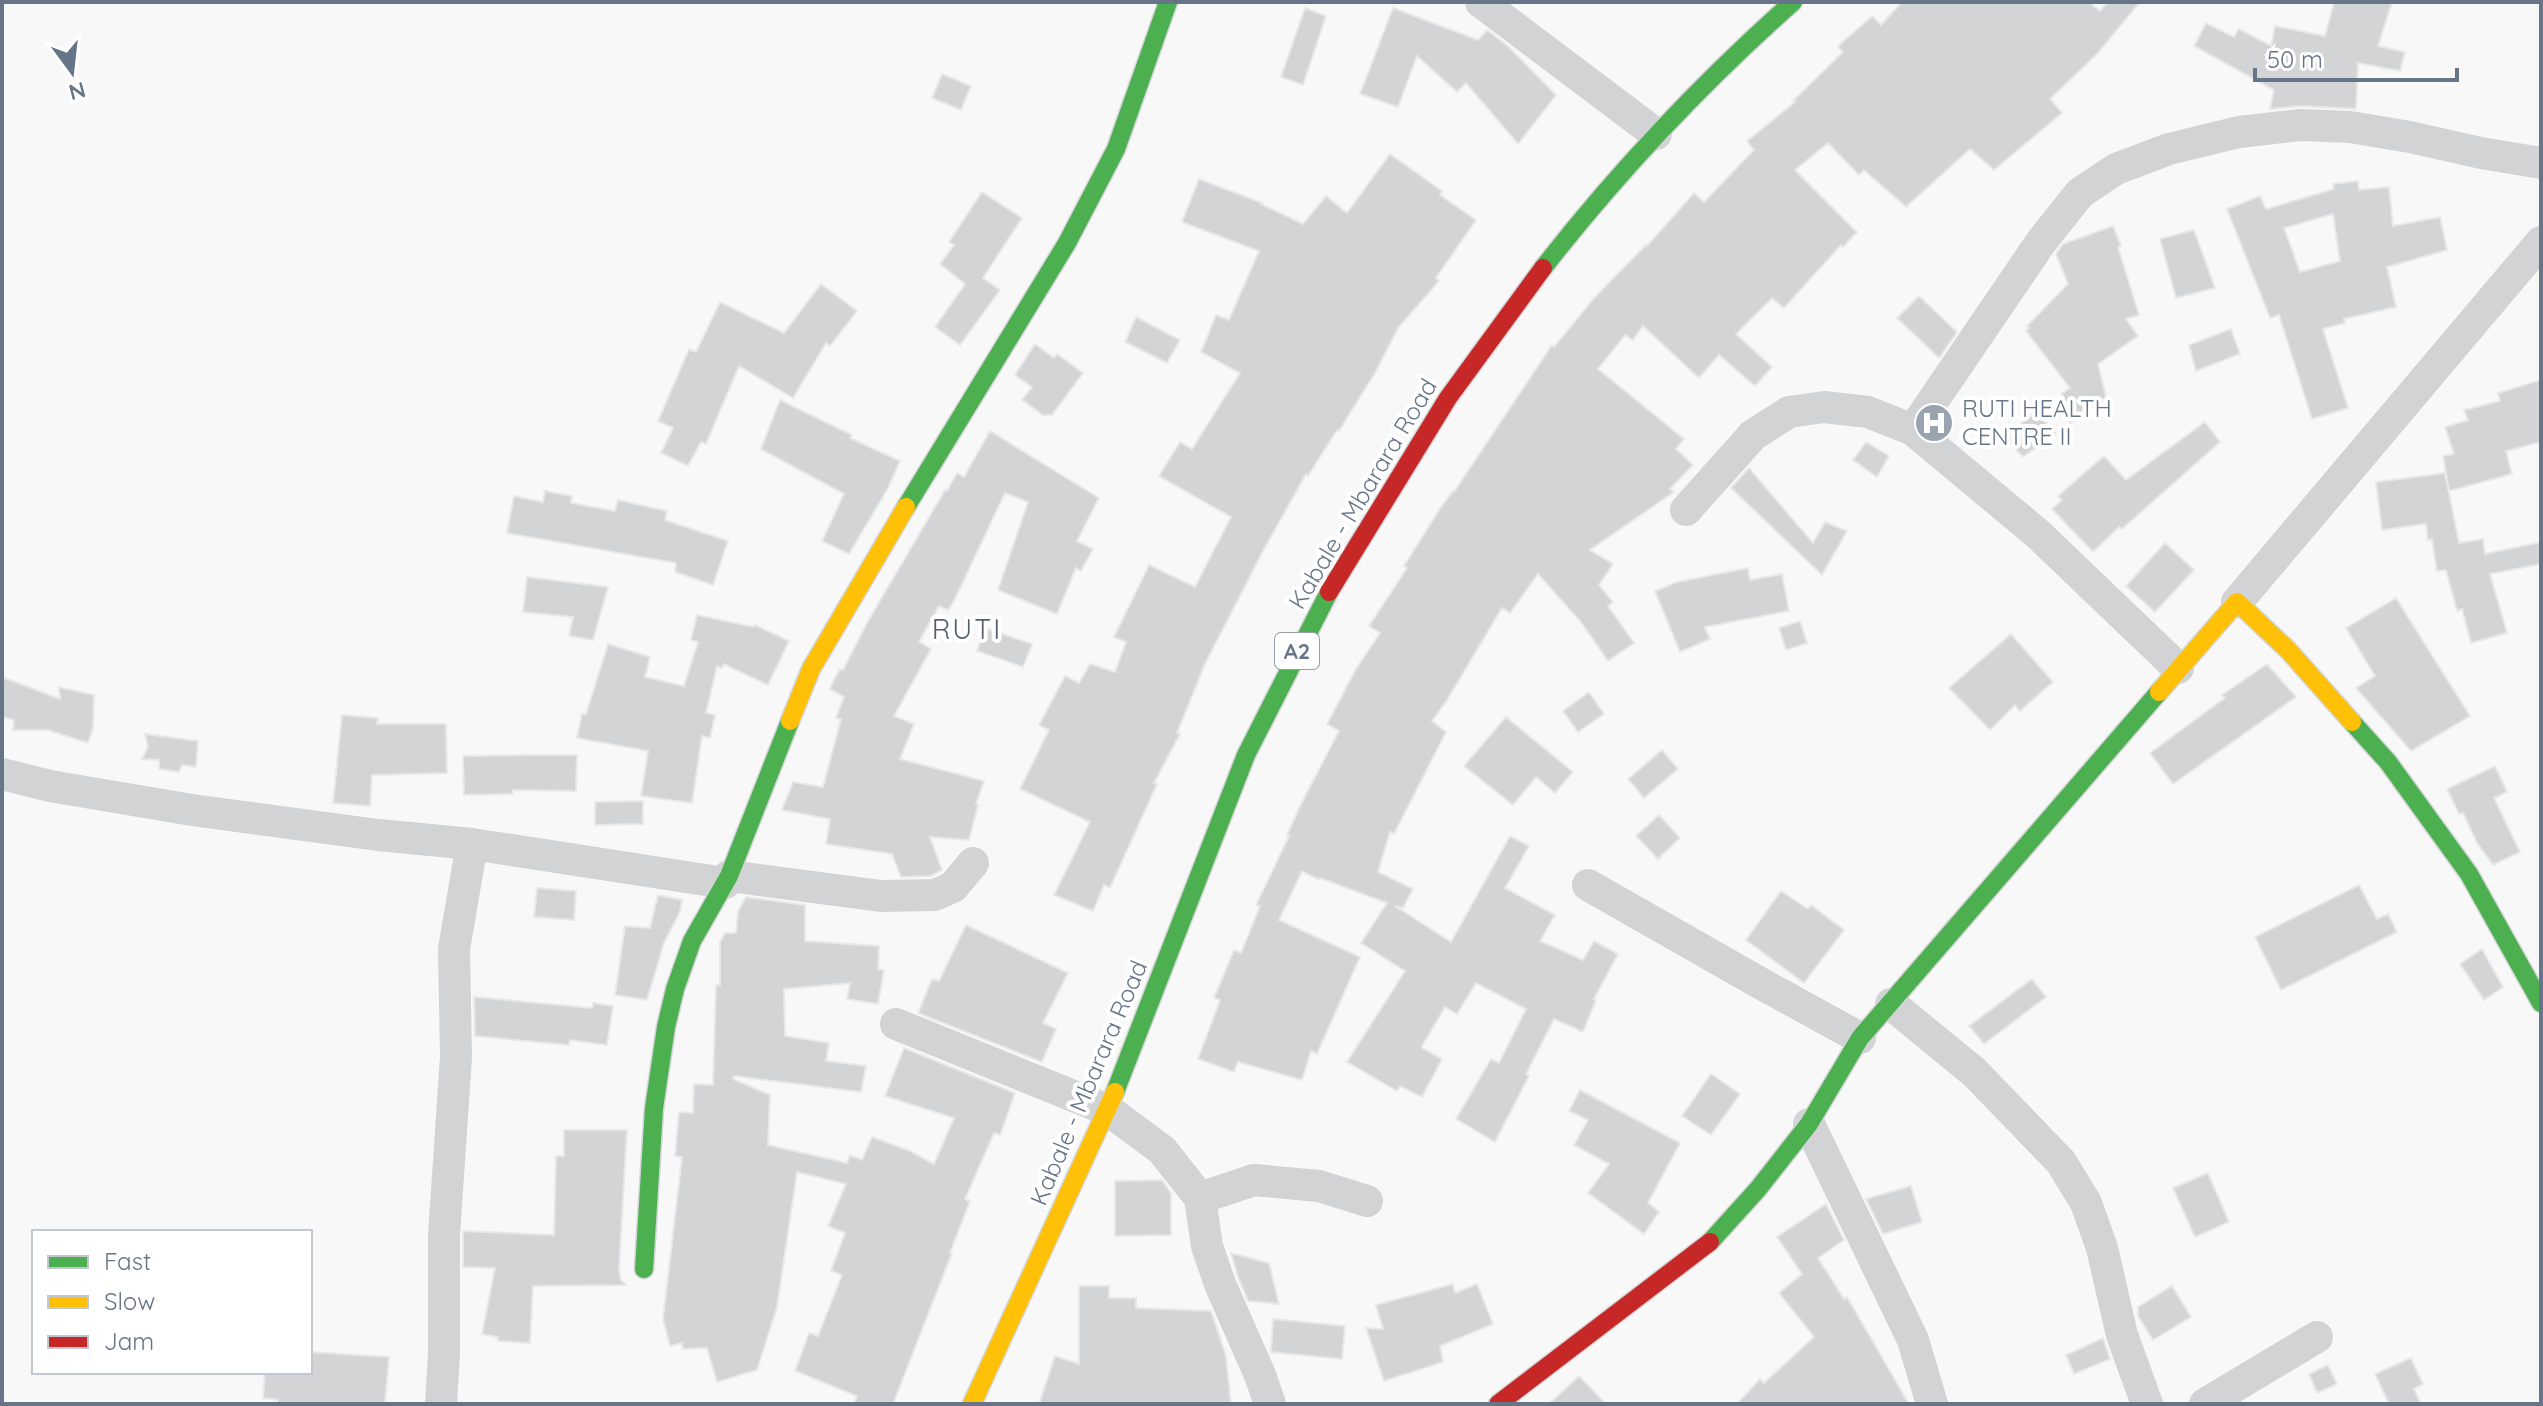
<svg xmlns="http://www.w3.org/2000/svg" width="2543" height="1406" font-family="Quicksand,sans-serif">
<style>
.building{fill:#d3d4d5;stroke:#e8e8e8;stroke-width:2;fill-rule:evenodd}
.lines{fill:none;stroke-linecap:round;stroke-linejoin:round}
.fast-casing{stroke:#d3d5d7;stroke-width:21}
.slow-casing{stroke:#d3d5d7;stroke-width:21}
.jam-casing{stroke:#d3d5d7;stroke-width:21}
.street{stroke:#d2d3d4;stroke-width:32}
.fast{stroke:#4caf50;stroke-width:18}
.slow{stroke:#ffc107;stroke-width:18}
.jam{stroke:#c62828;stroke-width:18}
.labels{text-anchor:middle;stroke-width:8;stroke-linejoin:round;paint-order:stroke}
.shield{fill:#fff;stroke:#959eac;stroke-width:2}
.shield-label{font-size:22px;font-weight:bold;fill:#677589}
.poi-label{font-size:24px;fill:#677589;stroke:#fff;text-anchor:start}
.street-label{font-size:24px;fill:#677589;stroke:#fff}
.quarter-label{font-size:28px;letter-spacing:2px;fill:#565f6e;stroke:#fff}
</style>
<rect width="100%" height="100%" fill="#f8f8f8"/>
<!-- building -->
<path class="building" d="M1902,2H2089L2100,11L2108,2H2140L2097,54L2050,99L2062,113L1994,170L1970,149L1906,207L1864,170L1859,175L1828,143L1795,170L1857,232L1843,247L1841,245L1784,308L1772,298L1736,334L1772,367L1755,386L1719,355L1699,378L1643,326L1633,340L1625,335L1598,369L1684,439L1676,449L1693,465L1670,489L1674,492L1590,550L1613,564L1599,585L1613,602L1608,606L1634,643L1608,661L1581,622L1538,574L1510,613L1502,608L1447,700L1432,721L1446,732L1394,834L1390,832L1378,872L1413,889L1403,908L1395,906L1451,942L1510,836L1529,846L1505,888L1555,915L1540,941L1583,960L1594,941L1618,954L1594,999L1596,1000L1583,1032L1554,1019L1526,1074L1529,1076L1495,1142L1456,1119L1491,1059L1499,1063L1526,1009L1476,983L1457,1014L1445,1007L1422,1046V1048L1442,1059L1422,1097L1400,1086L1397,1091L1347,1062L1405,971L1361,943L1387,903L1320,878L1319,880L1302,871L1279,920L1360,957L1317,1054L1311,1051L1302,1080L1238,1062L1234,1072L1198,1059L1220,1000L1214,998L1234,950L1241,953L1260,906L1256,905L1289,836L1287,835L1300,806L1339,731L1327,724L1356,669L1380,633L1369,626L1407,568L1404,566L1441,507L1453,491L1454,492L1552,345L1554,347L1595,297L1646,245L1647,246L1694,193L1704,202L1754,150L1747,141L1795,102L1793,101L1843,52L1838,46L1872,16L1881,25Z
M2334,2H2392L2378,46L2405,52L2400,71L2358,63L2356,109L2302,106L2270,109L2274,90L2194,46L2206,23L2234,37L2239,29L2271,46L2275,26L2325,36Z
M1305,8L1326,16L1303,85L1281,77Z
M1393,8L1478,40L1487,30L1509,47L1556,95L1518,144L1466,83L1457,92L1417,56L1398,107L1360,94Z
M942,74L971,86L961,110L932,98Z
M1390,154L1442,191L1440,195L1476,220L1436,278L1439,281L1398,328L1375,373L1339,431L1337,430L1308,476L1306,474L1263,551L1205,664L1177,733L1180,734L1154,783L1157,784L1110,888L1104,885L1093,911L1054,895L1090,822L1020,789L1049,730L1039,725L1065,676L1079,683L1090,664L1115,672L1126,642L1114,637L1149,565L1195,587L1231,517L1159,476L1180,442L1192,449L1240,373L1201,352L1216,315L1229,320L1259,251L1182,222L1199,179L1262,203L1261,204L1303,224L1326,196L1347,213Z
M2358,181L2359,190L2389,187L2393,226L2440,217L2447,250L2387,267L2396,307L2344,319L2345,323L2323,329L2348,408L2312,419L2279,315L2270,318L2227,209L2260,196L2266,209L2334,189L2333,184ZM2333,214L2340,261L2300,272L2284,228Z
M982,192L1022,218L983,278L1000,290L960,345L935,327L965,284L940,264L954,245L949,242Z
M2113,226L2121,246L2118,247L2139,315L2126,319L2138,336L2098,364L2106,397L2070,423L2062,393L2070,388L2026,331L2029,328L2027,326L2068,284L2056,254L2063,244Z
M2194,230L2215,288L2176,298L2160,239Z
M821,284L857,311L830,346L826,343L793,398L739,366L706,444L701,442L688,466L661,453L673,428L658,421L689,349L696,352L720,302L784,333Z
M1919,296L1957,332L1939,358L1897,318Z
M1136,317L1180,340L1167,363L1125,342Z
M2231,329L2240,354L2196,371L2189,345Z
M1035,344L1054,358L1057,354L1083,373L1052,415H1043L1022,400L1032,387L1015,375Z
M2541,380V442L2506,451L2512,474L2449,491L2443,456L2454,454L2445,427L2468,420L2464,410L2500,401L2498,393Z
M780,400L852,435L850,438L900,461L887,490L849,554L822,541L844,494L761,449Z
M2035,411L2056,433L2023,457L2005,438Z
M2205,422L2220,442L2122,529L2119,527L2093,552L2052,509L2062,500L2058,496L2104,456L2126,480Z
M990,431L1099,498L1077,541L1093,549L1081,571L1076,568L1057,614L998,590L1028,502L1005,493L954,601L948,610L939,606L919,642L931,649L894,716L914,724L900,759L984,781L976,804L978,805L969,840L930,837L942,870L931,876L901,877L892,854L826,844L830,819L782,810L793,782L823,787L841,719L836,718L844,697L830,689L834,680L840,669L843,670L867,623L945,490L947,491L957,473L964,477Z
M1866,442L1889,456L1877,477L1853,460Z
M1749,468L1813,543L1825,522L1847,531L1822,575L1731,488Z
M2445,473L2459,543L2483,539L2485,554L2541,542V564L2490,574L2507,633L2471,643L2462,609L2457,611L2446,570L2437,571L2432,539L2428,540L2426,524L2382,530L2376,482Z
M545,491L572,496L571,503L615,511L618,500L667,511L665,520L728,541L713,585L675,572L676,563L507,533L514,496L543,502Z
M2165,543L2194,570L2155,612L2126,586Z
M1748,568L1750,580L1782,574L1789,611L1705,627L1710,639L1680,652L1655,591L1677,582Z
M527,577L608,587L593,640L569,636L573,617L523,612Z
M2396,598L2470,716L2411,751L2356,688L2375,676L2346,628Z
M697,615L753,627L755,625L789,641L768,685L724,664L722,668L717,666L706,713L715,715L710,738L702,736L692,803L641,796L648,751L577,738L582,714H586L608,644L650,657L645,677L684,686L698,642L691,640Z
M1800,621L1807,643L1786,650L1779,628Z
M985,628L1032,644L1023,667L977,651Z
M2011,634L2053,682L2020,711L2015,705L1990,730L1949,688Z
M2267,664L2296,697L2173,784L2150,753L2225,698L2222,695Z
M2,677L60,699L59,687L94,695L93,728L88,743L48,730H13L14,720L2,717Z
M1589,692L1604,714L1578,732L1563,711Z
M342,715L378,718L377,724H446L447,773L372,775L370,806L333,803Z
M1506,717L1573,772L1555,793L1536,777L1513,805L1464,766Z
M145,734L198,741L196,767L182,765L179,772L159,769V760L142,759L148,747Z
M1662,750L1678,769L1644,798L1628,779Z
M531,755H577L576,791L513,790V794L464,795L463,756Z
M2495,766L2507,792L2494,798L2520,852L2493,865L2477,843L2463,813L2459,814L2447,789Z
M643,801V824L595,825V802Z
M1659,815L1680,838L1658,859L1636,836Z
M2359,885L2377,919L2388,914L2397,932L2281,990L2255,937Z
M537,888L576,891L574,920L534,917Z
M1781,891L1808,909L1811,905L1844,930L1804,983L1746,940Z
M658,895L682,900L680,912L664,943L647,1000L615,995L625,926L650,928Z
M746,897L805,905V941L879,946L878,969L884,970L878,1004L847,999L850,983L784,989L785,1036L829,1043L826,1061L866,1066L861,1092L734,1076L733,1079L770,1095L768,1145L847,1163L850,1155L862,1160L872,1137L910,1151L934,1164L954,1118L885,1096L904,1048L1015,1093L1000,1135L994,1133L965,1199L970,1201L950,1253H952L893,1404H854L857,1396L795,1371L809,1333L818,1336L842,1275L831,1271L845,1233L828,1226L846,1184L797,1172L777,1307L757,1370L717,1382L707,1348L683,1349L682,1343L670,1346L663,1319L682,1157L675,1156L679,1112L693,1113L694,1084L713,1085L716,985H720V942L725,933H736L738,911Z
M966,925L1068,973L1043,1023L1056,1029L1042,1062L918,1013L932,979L939,981Z
M2482,949L2503,987L2484,1000L2460,964Z
M2032,979L2046,997L1984,1044L1969,1026Z
M474,997L592,1008L593,1003L613,1006L607,1045L570,1040L569,1045L475,1036Z
M1711,1074L1740,1094L1711,1135L1682,1116Z
M1580,1090L1680,1143L1648,1203L1659,1212L1644,1234L1588,1193L1609,1164L1574,1145L1588,1120L1569,1111Z
M564,1130H627L619,1268L621,1280L626,1285L533,1286L530,1343L498,1341V1337L482,1334L495,1268L463,1267V1231L554,1235L556,1156H564Z
M2208,1173L2229,1222L2195,1237L2173,1188Z
M1162,1180L1171,1193V1235L1115,1236V1181Z
M1911,1186L1922,1222L1883,1234L1866,1199Z
M1826,1204L1844,1240L1818,1258L1844,1299L1847,1297L1909,1404H1737L1760,1379L1764,1383L1814,1337L1779,1293L1802,1274L1777,1237Z
M1231,1253L1269,1263L1279,1304L1248,1301L1238,1277Z
M1453,1284L1455,1293L1477,1284L1493,1324L1440,1346L1443,1362L1384,1381L1366,1328L1383,1329L1376,1305Z
M1079,1286H1109V1298H1136V1308L1211,1311L1226,1356L1231,1404H1039L1055,1356L1079,1364Z
M2172,1286L2191,1317L2153,1340L2138,1316V1307Z
M1273,1319L1345,1326L1342,1359L1271,1352Z
M2103,1338L2110,1359L2074,1374L2066,1355Z
M310,1352L389,1357L385,1404H278V1400L263,1398L265,1372H310Z
M2411,1358L2423,1384L2414,1389L2421,1404H2389L2375,1374Z
M2328,1365L2337,1384L2317,1393L2309,1374Z
M1579,1376L1606,1404H1549Z"/>
<g class="lines">
<!-- fast casing -->
<g class="fast-casing">
<path id="fast" d="M1543,268C1618,172 1702,83 1793,2
M906,507L1067,243L1116,149L1168,2
M2352,722L2388,762L2469,874L2541,1003
M1115,1092L1246,755L1329,592
M1710,1242L1758,1189L1809,1124L1860,1038L2159,692
M644,1269L654,1108L666,1027L675,989L692,941L729,876L790,721"/>
</g>
<!-- slow casing -->
<g class="slow-casing">
<path id="slow" d="M2159,692L2237,602L2288,650L2352,722
M790,721L811,669L906,507
M972,1404L1115,1092"/>
</g>
<!-- jam casing -->
<g class="jam-casing">
<path id="jam" d="M1329,592L1448,398L1543,268
M1498,1404L1710,1242"/>
</g>
<!-- street -->
<path class="street" d="M1481,2L1656,134
M1913,430L2041,242L2080,193L2116,169L2169,149L2239,132L2301,125L2350,127L2410,137L2481,153L2541,163
M1686,510L1753,435L1789,412L1824,407L1868,412L1913,430L2038,534L2178,668
M2237,602L2541,242
M2,774L50,786L192,810L378,835L472,844L725,883
M729,876L881,896L935,895L953,887L973,863
M1588,885L1760,983L1860,1038
M1891,1004L1974,1072L2061,1162L2086,1203L2102,1248L2122,1335L2147,1404
M896,1024L1108,1110L1162,1150L1200,1198L1207,1246L1220,1284L1260,1375L1270,1404
M1809,1124L1913,1340L1932,1404
M1200,1198L1254,1180L1319,1186L1367,1201
M441,1404L444,1353V1235L456,1057L454,949L472,844
M2205,1404L2317,1337"/>
<!-- fast -->
<use href="#fast" class="fast"/>
<!-- slow -->
<use href="#slow" class="slow"/>
<!-- jam -->
<use href="#jam" class="jam"/>
</g>
<!-- icons -->
<defs>
<g id="hospital-disc" transform="scale(2)"><circle r="9.5" fill="#9aa3b0" stroke="#fff"/><path d="M-5-5h3v3.5h4V-5h3V5h-3V1.5h-4V5h-3Z" fill="#fff"/></g>
</defs>
<g fill-rule="evenodd">
<use href="#hospital-disc" x="1934" y="423"/>
</g>
<g class="labels">
<!-- shield labels -->
<rect class="shield" x="1275" y="633" width="44" height="36" rx="6"/>
<g class="shield-label">
<text x="1297" y="659">A2</text>
</g>
<!-- poi labels -->
<g class="poi-label">
<text x="1962" y="417">RUTI HEALTH<tspan x="1962" dy="28">CENTRE II</tspan></text>
</g>
<!-- street labels -->
<g class="street-label">
<text transform="translate(1363 494) rotate(-59)" y="8">Kabale - Mbarara Road</text>
<text transform="translate(1089 1083) rotate(-67)" y="8">Kabale - Mbarara Road</text>
</g>
<!-- quarter labels -->
<g class="quarter-label">
<text x="967" y="639">RUTI</text>
</g>
</g>
<!-- border -->
<rect width="2543" height="1406" fill="none" stroke="#677589" stroke-width="8"/>
<!-- legend -->
<rect x="32" y="1230" width="280" height="144" fill="#ffffff" stroke="#c2c8d0" stroke-width="2"/>
<rect x="48" y="1256" width="40" height="12" fill="#4caf50" stroke="#c2c8d0" stroke-width="2"/>
<text x="104" y="1270" font-size="24" fill="#677589">Fast</text>
<rect x="48" y="1296" width="40" height="12" fill="#ffc107" stroke="#c2c8d0" stroke-width="2"/>
<text x="104" y="1310" font-size="24" fill="#677589">Slow</text>
<rect x="48" y="1336" width="40" height="12" fill="#c62828" stroke="#c2c8d0" stroke-width="2"/>
<text x="104" y="1350" font-size="24" fill="#677589">Jam</text>
<!-- north arrow -->
<g transform="translate(72 72) rotate(165)" stroke="#ffffff" stroke-width="6" paint-order="stroke">
<path d="M0-6L14 30L0 20L-14 30Z" fill="#677589"/>
<text y="-12" font-size="22" font-weight="bold" text-anchor="middle" fill="#677589">N</text>
</g>
<!-- scale -->
<path d="M2255 68v12h202v-12" fill="none" stroke="#677589" stroke-width="4"/>
<text x="2267" y="68" font-size="24" fill="#677589" stroke="#ffffff" stroke-width="6" paint-order="stroke">50 m</text>
</svg>
